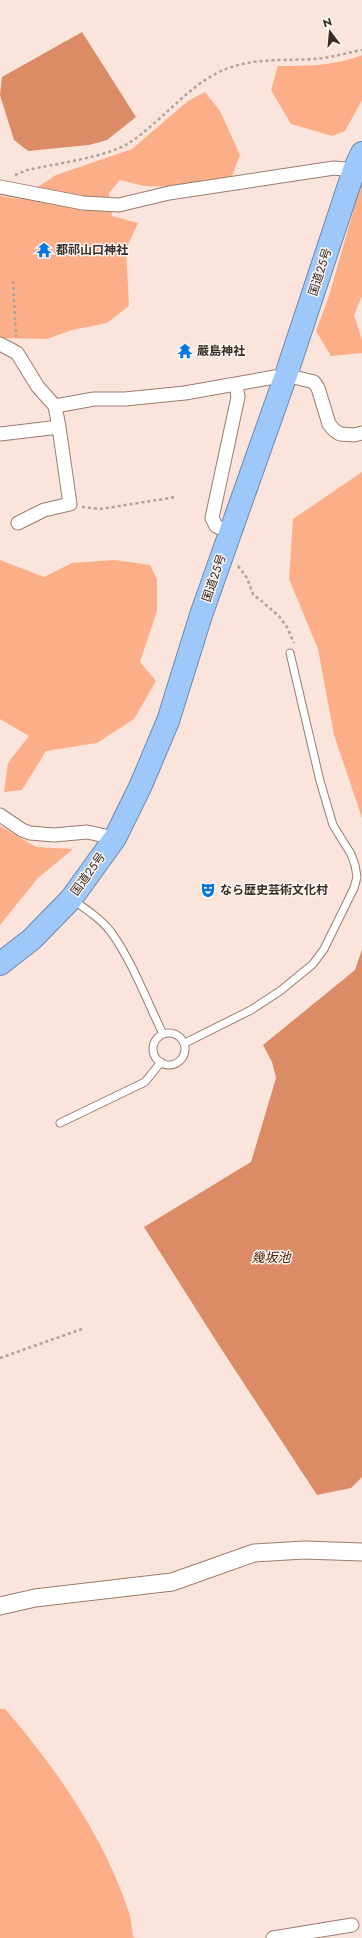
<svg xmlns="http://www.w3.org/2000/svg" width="362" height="1938" font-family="Jost,'Noto Sans JP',sans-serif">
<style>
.green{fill:#fcae89}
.water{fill:#db8c67}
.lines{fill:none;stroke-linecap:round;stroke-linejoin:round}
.service-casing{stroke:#9c7c6d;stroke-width:9}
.minor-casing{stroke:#9c7c6d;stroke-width:15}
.tertiary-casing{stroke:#9c7c6d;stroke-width:19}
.trunk-casing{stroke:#6a88af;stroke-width:24}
.path{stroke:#b4a199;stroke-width:2.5;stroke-dasharray:3 3;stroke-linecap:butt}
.service{stroke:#fff;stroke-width:7}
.minor{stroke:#fff;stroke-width:13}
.tertiary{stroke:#fff;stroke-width:17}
.trunk{stroke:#9ec8fa;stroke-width:22}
.labels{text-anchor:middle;stroke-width:3;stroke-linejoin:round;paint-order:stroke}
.poi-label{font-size:12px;font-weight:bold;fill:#382b25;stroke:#fcf5f2;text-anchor:start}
.street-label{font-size:12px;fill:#382b25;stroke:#fcf5f2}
.water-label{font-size:13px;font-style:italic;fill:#522003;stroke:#fcf5f2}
</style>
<rect width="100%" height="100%" fill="#fae4db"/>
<!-- green -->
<path class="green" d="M362,55V100L345,131L332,136L291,124L271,90L278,66C307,66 334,66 362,55Z
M205,92L220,111L240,155L232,176L183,187L144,186L120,180L109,193L112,216L138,223L126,249L129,306L107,323L72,330L47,339L0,338V196L20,199L56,175L132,149L188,101Z
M362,180V296L354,315L362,340V353L331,356L316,331L329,296Z
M362,472V818L334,735L318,649L289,579L293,519Z
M0,560L44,577L72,563L115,560L150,565L157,579V611L140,662L156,681L134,719L97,743L46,751L22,790L4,792L8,763L29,736L0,719Z
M0,826L36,847L73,849L38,878L0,925Z
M0,1709H5C53,1764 104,1837 127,1907C131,1916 132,1927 133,1937L136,1938H0Z"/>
<!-- water -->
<path class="water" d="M82,32L136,117L107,140L89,145L28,151L14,140L0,95L2,77Z
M362,949V1477L351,1488L317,1495L220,1347L144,1227L251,1162L276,1078L272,1062L263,1045L355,970Z"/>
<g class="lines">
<!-- service casing -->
<g class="service-casing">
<path id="service" d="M73,900C86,909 101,919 111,932C132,961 147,1001 163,1034
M153 1049a16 16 0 1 1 32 0a16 16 0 1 1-32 0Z
M185,1043L251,1010L280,991L313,964L324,949L354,888L357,877L355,865L351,854L333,825L320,781L290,653
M60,1123L145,1082L161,1062"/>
</g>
<!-- minor casing -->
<g class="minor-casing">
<path id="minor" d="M0,187L83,203L119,205L169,193L334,168L354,170
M0,344L17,353L38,387L55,406L59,427L0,434
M55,406L94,399H125L185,393L286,375L314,382L318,388L329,424L334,430L340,434L354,435L362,433
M18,523L44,510L70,504L59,427
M230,533L216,526L212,518L238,397L236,384
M0,815L22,830L30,833L54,835L87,832L115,838
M273,1938L352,1925"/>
</g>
<!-- tertiary casing -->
<g class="tertiary-casing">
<path id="tertiary" d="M0,1606L35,1598L172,1582L254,1553L304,1550L362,1552"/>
</g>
<!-- trunk casing -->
<g class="trunk-casing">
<path id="trunk" d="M0,964L32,939L71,899L115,838L141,785L168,721L201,615L286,375L354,170L362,153"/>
</g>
<!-- path -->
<path class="path" d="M15,175L27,170C54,164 107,157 129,143C161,122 185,89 219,72C251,57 281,61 314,59C330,58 346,53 362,50
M13,281L16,337
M82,507L100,509L176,497
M238,566L247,578L253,594L279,616L287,627L294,643
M0,1358L85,1328"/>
<!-- service -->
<use href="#service" class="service"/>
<!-- minor -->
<use href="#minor" class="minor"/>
<!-- tertiary -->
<use href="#tertiary" class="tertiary"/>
<!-- trunk -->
<use href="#trunk" class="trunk"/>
</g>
<!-- icons -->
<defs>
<g id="temple-bare" transform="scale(1.2)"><path d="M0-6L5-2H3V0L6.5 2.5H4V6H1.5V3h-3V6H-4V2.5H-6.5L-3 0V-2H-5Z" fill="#0678df" stroke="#fcf5f2" stroke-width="2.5" paint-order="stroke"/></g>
<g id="theatre-bare" transform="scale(1.2)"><path d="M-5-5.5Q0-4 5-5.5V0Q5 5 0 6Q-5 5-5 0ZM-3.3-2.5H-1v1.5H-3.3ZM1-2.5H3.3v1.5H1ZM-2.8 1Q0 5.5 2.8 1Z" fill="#0678df" stroke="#fcf5f2" stroke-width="2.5" paint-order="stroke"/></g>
</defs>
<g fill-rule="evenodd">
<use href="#temple-bare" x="44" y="250"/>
<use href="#temple-bare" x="185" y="351"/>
<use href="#theatre-bare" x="208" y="890"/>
</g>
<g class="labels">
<!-- poi labels -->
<g class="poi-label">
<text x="56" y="254">都祁山口神社</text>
<text x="197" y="355">嚴島神社</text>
<text x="220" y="894">なら歴史芸術文化村</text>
</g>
<!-- street labels -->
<g class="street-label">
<text transform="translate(320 272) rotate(-72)" y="4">国道25号</text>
<text transform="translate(214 578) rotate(-71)" y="4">国道25号</text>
<text transform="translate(88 874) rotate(-54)" y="4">国道25号</text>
</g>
<!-- water labels -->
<g class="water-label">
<text x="271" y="1262">幾坂池</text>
</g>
</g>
<!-- north arrow -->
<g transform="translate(330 32) rotate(344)" stroke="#fcf5f2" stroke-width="3" paint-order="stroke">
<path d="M0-3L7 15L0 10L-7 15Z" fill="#382b25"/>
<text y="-6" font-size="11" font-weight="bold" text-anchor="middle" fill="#382b25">N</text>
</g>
</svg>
